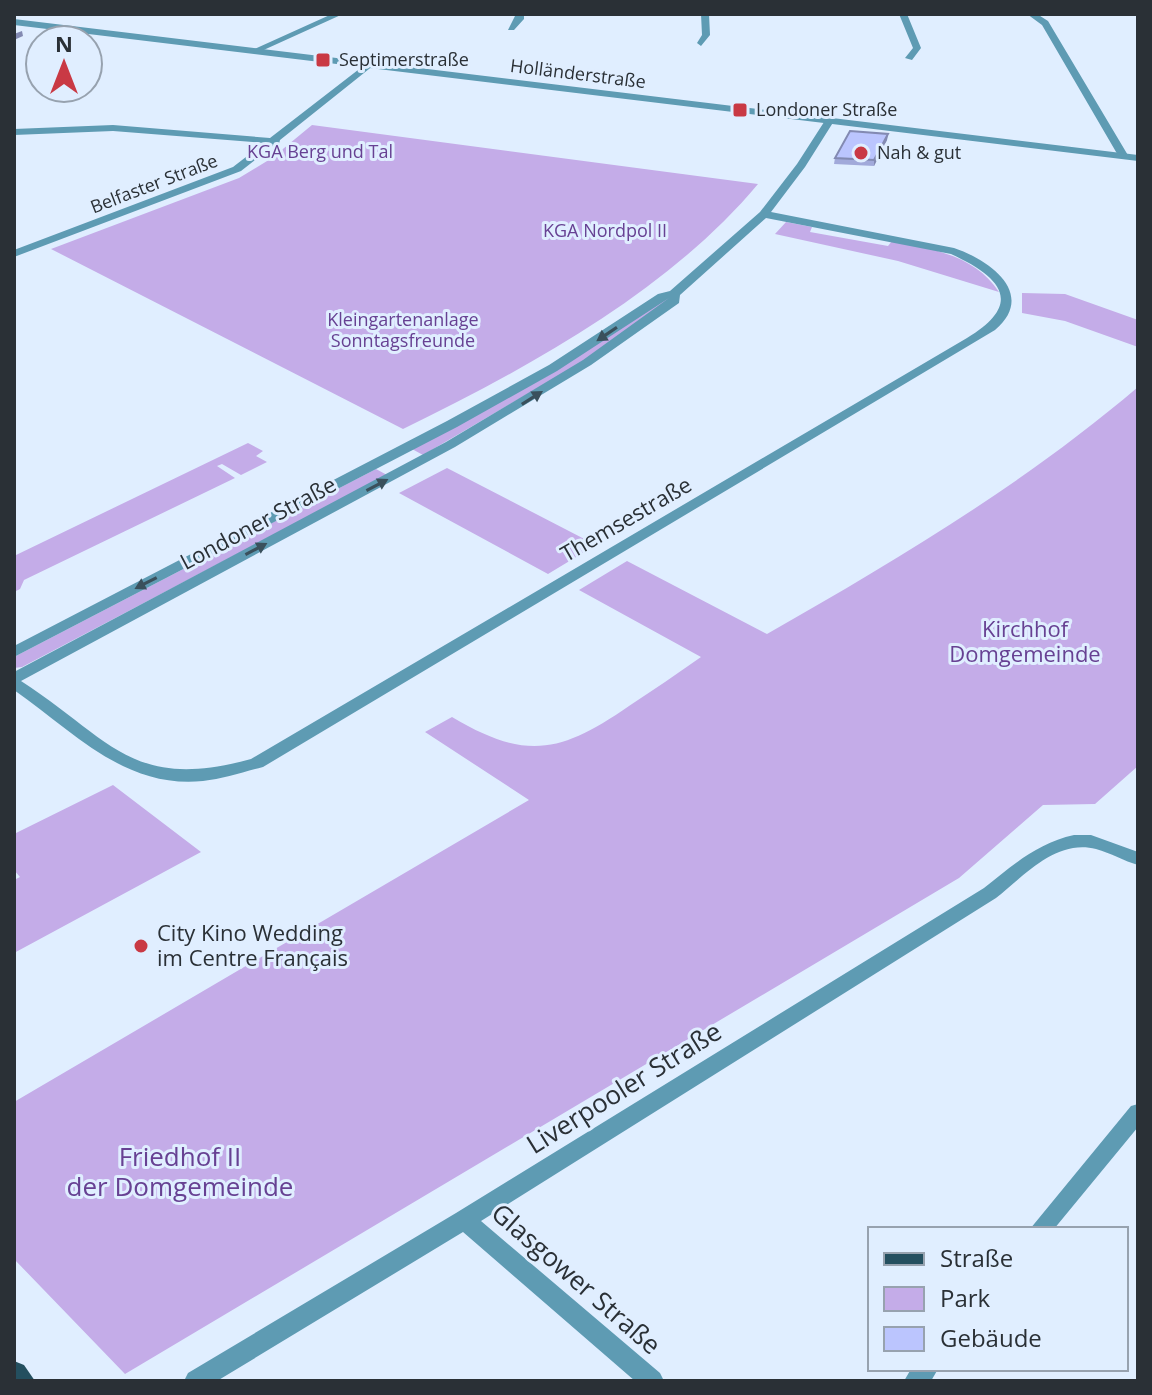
<svg xmlns="http://www.w3.org/2000/svg" width="1152" height="1395" font-family="'Open Sans',sans-serif">
<style>
.green{fill:#c4ace8}
.lines{fill:none;stroke-linecap:round;stroke-linejoin:round}
.minor{fill:#5e9bb3;fill-rule:evenodd}
.tertiary{fill:#5e9bb3;fill-rule:evenodd}
.primary{fill:#244f5f;fill-rule:evenodd}
.wall{fill:#a1a9da}
.shaded-wall{fill:#838ab2}
.building{fill:#bbc5fe;stroke:#838ab2;stroke-width:2}
.oneway{fill:#3a505c}
.poi-dot{fill:#c93944;stroke:#e0eeff;stroke-width:3}
.labels{text-anchor:middle;stroke-width:6;stroke-linejoin:round;paint-order:stroke}
.far-poi-label{font-size:18px;fill:#2a3036;stroke:#e0eeff;text-anchor:start}
.far-street-label{font-size:18px;fill:#2a3036;stroke:#e0eeff}
.far-park-label{font-size:18px;fill:#674193;stroke:#e0eeff}
.street-label{font-size:22px;fill:#2a3036;stroke:#e0eeff}
.park-label{font-size:22px;fill:#674193;stroke:#e0eeff}
.poi-label{font-size:22px;fill:#2a3036;stroke:#e0eeff;text-anchor:start}
.near-street-label{font-size:26px;fill:#2a3036;stroke:#e0eeff}
.near-park-label{font-size:26px;fill:#674193;stroke:#e0eeff}
</style>
<rect width="100%" height="100%" fill="#e0eeff"/>
<!-- green -->
<path class="green" d="M312,125L758,184C669,291 526,369 403,429L51,249L239,178L272,158Z
M786,222L812,227L810,232L888,246L892,241C932,249 975,255 999,292L898,261L775,234Z
M1022,293L1065,294L1138,320V347L1065,321L1022,313Z
M665,298H671L594,355L423,455L412,449L549,375Z
M1138,387V766L1095,804L1043,805L959,878L125,1374L14,1259V1102L529,800L425,732L452,717C526,761 561,753 629,706C653,690 677,674 701,657L579,590L627,561L767,634C897,560 1024,484 1138,387Z
M248,443L263,451L256,456L267,462L241,475L222,464L217,466L235,478L24,580L20,589L14,592V556Z
M447,468L596,545L548,574L399,493Z
M376,469L387,475L22,667L14,668V657Z
M113,785L201,852L14,953V880L20,877L14,870V834Z"/>
<g class="lines">
<!-- minor -->
<path class="minor" d="M332,14H343L257,53L250,51Z
M516,14H524V19L514,30H508Z
M701,14H709L710,35L701,46L697,43L702,35Z
M899,14H907L921,48L912,60L905,58L913,48Z
M1027,14H1037L1048,21L1129,157L1128,159L1119,157L1042,25Z
M367,63L374,65L280,140L279,144L274,145L241,171L14,257V250L233,167L264,143L113,131L14,135V129L113,125L270,138Z
M829,118L834,121L805,167L771,212L954,248C990,260 1037,294 995,330L263,767C243,772 223,779 203,781C124,789 73,731 14,690V672L446,442L583,360L669,298L557,371L457,427L14,657V646L447,421L549,365L658,294L670,291L760,212L797,164L826,119ZM766,218L951,254C1001,277 1025,303 967,338L251,759C131,792 111,739 21,681L455,447L591,365L679,303L680,295Z
M1074,835H1091L1138,852V865C1124,861 1111,853 1096,849C1056,839 1025,875 996,898L481,1221L660,1373L664,1381H635L463,1232L217,1381H184L188,1373L456,1213L984,888C1012,866 1037,843 1074,835Z
M1138,1104V1127L1054,1229H1030L1131,1106Z
M911,1369H938L931,1381H904Z"/>
<!-- tertiary -->
<path class="tertiary" d="M14,19L1138,155V161L14,25Z"/>
<!-- primary -->
<path class="primary" d="M14,1361L24,1365L35,1381H14Z"/>
</g>
<!-- wall -->
<path class="wall" d="M888,134L887,140L874,166L834,164L835,158Z"/>
<!-- shaded-wall -->
<path class="shaded-wall" d="M22,31L23,36L14,40V34Z
M888,134L887,140L874,166V160Z"/>
<!-- building -->
<path class="building" d="M850,131L888,134L874,160L835,158Z"/>
<!-- one-way arrows -->
<defs><path id="oneway-solid" d="M-6-.8H1V-3.2L6.5 0L1 3.2V.8H-6Z" transform="scale(2)"/></defs>
<g class="oneway">
<use href="#oneway-solid" transform="translate(607 334) rotate(146)"/>
<use href="#oneway-solid" transform="translate(532 398) rotate(-32)"/>
<use href="#oneway-solid" transform="translate(377 485) rotate(-28)"/>
<use href="#oneway-solid" transform="translate(256 549) rotate(-28)"/>
<use href="#oneway-solid" transform="translate(146 583) rotate(153)"/>
</g>
<!-- markers -->
<g class="poi-dot">
<rect x="315" y="52" width="16" height="16" rx="4"/>
<rect x="732" y="102" width="16" height="16" rx="4"/>
<circle cx="861" cy="153" r="8"/>
<circle cx="141" cy="946" r="8"/>
</g>
<g class="labels">
<!-- far-poi labels -->
<g class="far-poi-label">
<text x="339" y="66">Septimerstraße</text>
<text x="756" y="116">Londoner Straße</text>
<text x="877" y="159">Nah &amp; gut</text>
</g>
<!-- far-street labels -->
<g class="far-street-label">
<text transform="translate(578 74) rotate(7)" y="6">Holländerstraße</text>
<text transform="translate(154 184) rotate(-21)" y="6">Belfaster Straße</text>
</g>
<!-- far-park labels -->
<g class="far-park-label">
<text x="320" y="158">KGA Berg und Tal</text>
<text x="605" y="237">KGA Nordpol II</text>
<text x="403" y="326">Kleingartenanlage<tspan x="403" dy="21">Sonntagsfreunde</tspan></text>
</g>
<!-- street labels -->
<g class="street-label">
<text transform="translate(626 519) rotate(-30)" y="8">Themsestraße</text>
<text transform="translate(258 523) rotate(-28)" y="8">Londoner Straße</text>
</g>
<!-- park labels -->
<g class="park-label">
<text x="1025" y="637">Kirchhof<tspan x="1025" dy="25">Domgemeinde</tspan></text>
</g>
<!-- poi labels -->
<g class="poi-label">
<text x="157" y="941">City Kino Wedding<tspan x="157" dy="25">im Centre Français</tspan></text>
</g>
<!-- near-street labels -->
<g class="near-street-label">
<text transform="translate(624 1088) rotate(-32)" y="9">Liverpooler Straße</text>
<text transform="translate(576 1279) rotate(41)" y="9">Glasgower Straße</text>
</g>
<!-- near-park labels -->
<g class="near-park-label">
<text x="180" y="1166">Friedhof II<tspan x="180" dy="30">der Domgemeinde</tspan></text>
</g>
</g>
<!-- border -->
<rect width="1152" height="1395" fill="none" stroke="#2a3036" stroke-width="32"/>
<!-- legend -->
<rect x="868" y="1227" width="260" height="144" fill="#e0eeff" stroke="#97a2af" stroke-width="2"/>
<rect x="884" y="1253" width="40" height="12" fill="#244f5f" stroke="#97a2af" stroke-width="2"/>
<text x="940" y="1267" font-size="24" fill="#2a3036">Straße</text>
<rect x="884" y="1287" width="40" height="24" fill="#c4ace8" stroke="#97a2af" stroke-width="2"/>
<text x="940" y="1307" font-size="24" fill="#2a3036">Park</text>
<rect x="884" y="1327" width="40" height="24" fill="#bbc5fe" stroke="#97a2af" stroke-width="2"/>
<text x="940" y="1347" font-size="24" fill="#2a3036">Gebäude</text>
<!-- north arrow -->
<g transform="translate(64 64)"><circle r="38" fill="#e0eeff" stroke="#97a2af" stroke-width="2"/>
<path d="M0-6L14 30L0 20L-14 30Z" fill="#c93944"/>
<text y="-12" font-size="22" font-weight="bold" text-anchor="middle" fill="#2a3036">N</text>
</g>
</svg>
